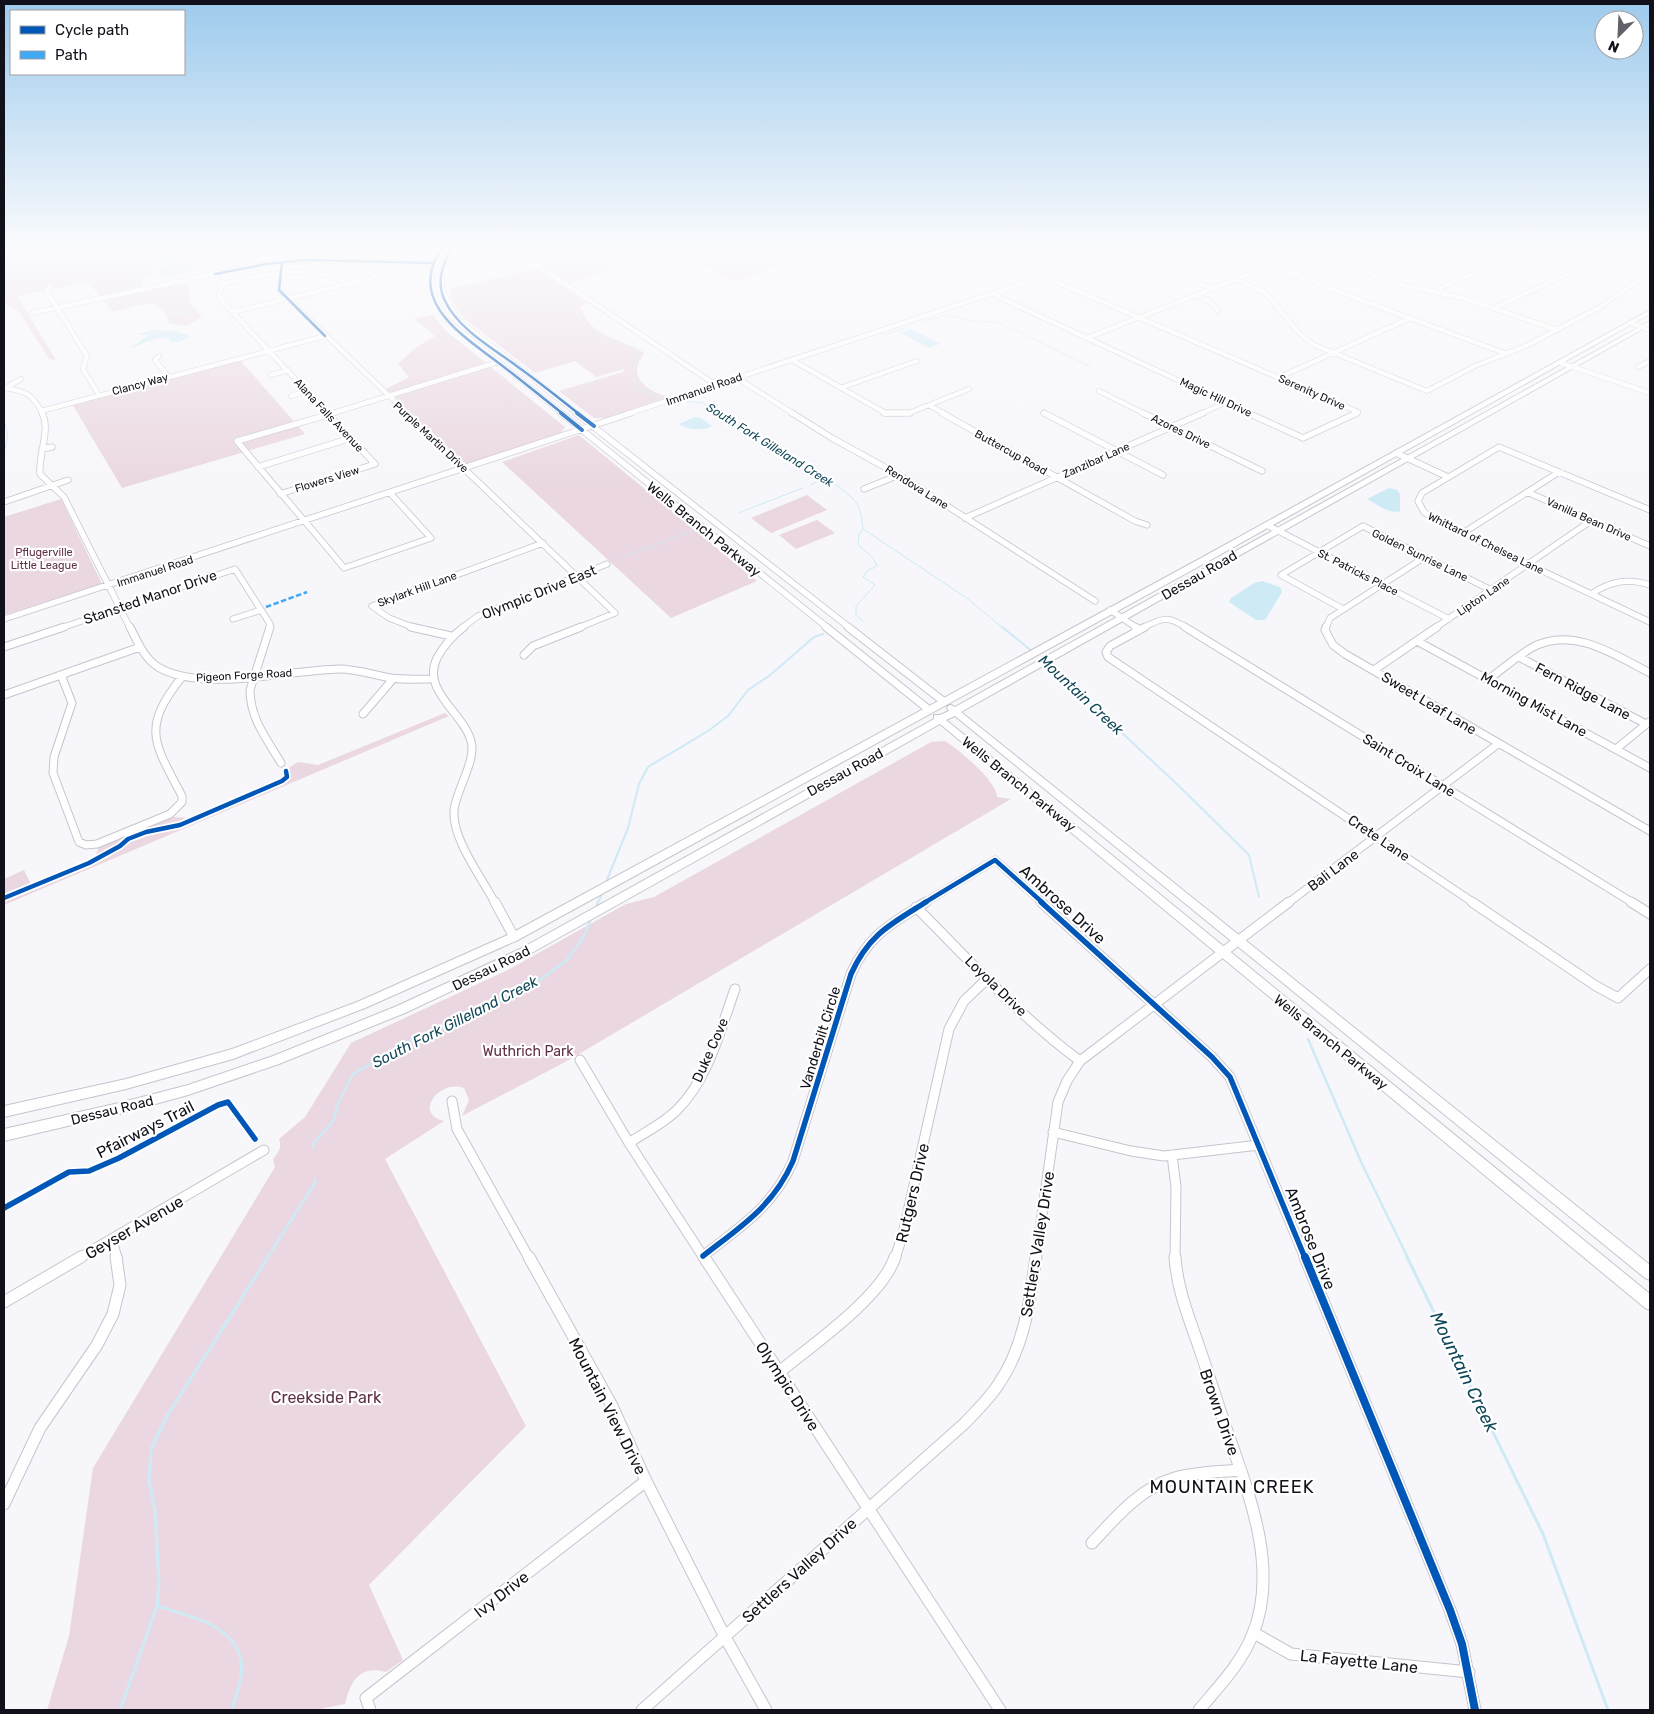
<svg xmlns="http://www.w3.org/2000/svg" width="1654" height="1714" font-family="Rubik,sans-serif">
<style>
.green{fill:#ead7e1}
.water{fill:#ceeaf5}
.lines{fill:none;stroke-linecap:round;stroke-linejoin:round}
.stream-far3{stroke:#ceeaf5;stroke-width:1}
.stream-far2{stroke:#ceeaf5;stroke-width:2}
.stream-far1{stroke:#ceeaf5;stroke-width:2.5}
.stream{stroke:#ceeaf5;stroke-width:3}
.minor-far4-casing{stroke:#c6c5cd;stroke-width:5.5}
.minor-far3-casing{stroke:#c6c5cd;stroke-width:7}
.minor-far2-casing{stroke:#c6c5cd;stroke-width:9}
.minor-far1-casing{stroke:#c6c5cd;stroke-width:11}
.minor-casing{stroke:#c6c5cd;stroke-width:13}
.major-casing{stroke:#c6c5cd;stroke-width:2}
.minor-far4{stroke:#fefefe;stroke-width:4.5}
.minor-far3{stroke:#fefefe;stroke-width:5.5}
.minor-far2{stroke:#fefefe;stroke-width:7}
.minor-far1{stroke:#fefefe;stroke-width:9}
.minor{stroke:#fefefe;stroke-width:11}
.major{fill:#fefefe;fill-rule:evenodd}
.quiet{stroke:#3fa9f5;stroke-width:2.5;stroke-dasharray:5.5 2.5;stroke-linecap:butt}
.cycleway-far4-casing{stroke:#fff;stroke-width:4.5}
.cycleway-far3-casing{stroke:#fff;stroke-width:6}
.cycleway-far2-casing{stroke:#fff;stroke-width:8}
.cycleway-far1-casing{stroke:#fff;stroke-width:9}
.cycleway-casing{stroke:#fff;stroke-width:11}
.cycleway-far4{stroke:#0057b8;stroke-width:2.5}
.cycleway-far3{stroke:#0057b8;stroke-width:4}
.cycleway-far2{stroke:#0057b8;stroke-width:4.5}
.cycleway-far1{stroke:#0057b8;stroke-width:5.5}
.cycleway{stroke:#0057b8;stroke-width:8}
.labels{text-anchor:middle;stroke-width:4.5;stroke-linejoin:round;paint-order:stroke}
.far-street-label{font-size:11px;fill:#11111b;stroke:#fff}
.far-park-label{font-size:11px;fill:#5f2f46;stroke:#fff}
.far-water-label{font-size:12px;font-style:italic;fill:#114858;stroke:#fff}
.street-label{font-size:14px;fill:#11111b;stroke:#fff}
.park-label{font-size:14px;fill:#5f2f46;stroke:#fff}
.water-label{font-size:15px;font-style:italic;fill:#114858;stroke:#fff}
.near-street-label{font-size:16px;fill:#11111b;stroke:#fff}
.near-park-label{font-size:16px;fill:#5f2f46;stroke:#fff}
.near-water-label{font-size:18px;font-style:italic;fill:#114858;stroke:#fff}
.near-neighbourhood-label{font-size:18px;letter-spacing:1px;fill:#11111b;stroke:#fff}
</style>
<rect width="100%" height="100%" fill="#f7f6fb"/>
<!-- green -->
<path class="green" d="M35,247H182C169,252 148,248 138,261L149,265L139,269L148,268L153,273L143,277V286L147,288L185,281L189,289L190,303L202,317L188,326L169,324L165,310L154,304H145L113,312L88,282L17,296L56,360L49,359L17,309L8,306L4,297V262L35,254Z
M515,247H841L733,281L671,248L571,283Z
M538,268L586,303L580,307C583,313 586,320 591,325C605,339 628,342 644,353C642,357 637,363 637,368C635,385 658,395 671,398L612,418H594L559,391L623,372L624,369L596,377L575,361L535,373L465,319L451,299L450,289Z
M433,315L445,330L565,427L561,433L467,465L386,389L409,377L398,364L414,349L435,336L414,319Z
M241,361L305,434L122,488L71,402Z
M579,435L757,581L671,618L502,462Z
M807,495L827,510L771,533L751,518Z
M61,499L102,584L4,615V517Z
M817,520L835,533L796,549L779,535Z
M445,713L449,716L4,905V879L24,870L31,884L91,859L96,855L99,847L172,817L190,818L276,782L283,776L282,772L298,762L318,765Z
M945,741C958,749 997,781 997,797L1011,799L567,1061L462,1116L469,1100L464,1088C439,1079 413,1114 444,1121L385,1159L526,1426L369,1585L403,1660L386,1672C360,1665 351,1680 345,1704L315,1710H47L69,1636L93,1468L275,1167L273,1159C279,1152 282,1147 279,1139L305,1117L351,1043L508,970L626,904L654,897L931,742Z"/>
<!-- water -->
<path class="water" d="M101,247L135,256C107,267 89,267 62,271C41,274 26,281 4,278V276C25,279 41,273 62,269C85,265 109,268 130,256L121,252L110,253Z
M163,253L179,254L193,271L154,279L162,273L158,268L170,263L165,260H147Z
M911,329L940,344L928,348L901,333Z
M152,330L175,331L189,336C184,341 176,344 169,341L170,339C156,335 142,345 129,349L149,335H137Z
M695,417L701,418L712,426C705,431 686,430 679,424Z
M1389,488L1397,490L1400,494V511C1390,515 1376,504 1367,499Z
M1262,581L1280,587L1282,592L1265,620H1256L1229,602L1231,598L1254,583Z"/>
<g class="lines">
<!-- stream-far3 -->
<path class="stream-far3" d="M1176,247L1184,256L1192,260
M109,265L108,267L112,269L108,270L110,272L138,268L137,272L129,273L130,278L137,279L126,283L140,288
M139,269L161,264
M556,276L565,269L634,247
M553,278L543,289C552,294 567,300 573,308C579,316 584,326 592,332C607,342 624,344 639,352L633,370L637,388L657,397L667,399
M140,292L151,296L150,301L164,312L189,314L192,316L189,322
M922,322L947,315L972,321L997,322L1090,366
M881,333L883,335L906,328
M674,400L703,403L838,486C858,502 860,503 863,529L859,534L858,545L873,558L877,566L867,571L863,577L875,585L856,606V615L863,621
M4,419L8,436L4,453
M810,485L826,478
M738,513L803,488
M863,529L968,599L1003,628
M621,558L697,529"/>
<!-- stream-far2 -->
<path class="stream-far2" d="M1002,627L1033,652
M1046,662L1179,786L1249,855L1259,897
M606,882L628,828L639,784L648,767L708,731L728,716L748,690L769,676L814,637L823,634
M598,903L602,894"/>
<!-- stream-far1 -->
<path class="stream-far1" d="M596,908L598,902
M1308,1039L1362,1164L1408,1258
M313,1148V1144L334,1120L337,1105L353,1074L415,1038L529,988L567,960L584,936L591,919
M267,1258L315,1183V1179"/>
<!-- stream -->
<path class="stream" d="M1407,1257L1543,1534L1608,1710
M157,1606C186,1615 234,1624 241,1660C244,1676 236,1695 232,1710
M120,1710L157,1606L159,1583L155,1511L149,1481L151,1449L167,1416L268,1257"/>
<!-- minor-far4 casing -->
<g class="minor-far4-casing">
<path id="minor-far4" d="M223,247L234,257L283,250L357,247
M282,247L279,288L281,292L408,414
M443,247C424,274 430,297 449,322L563,414
M453,247C434,274 441,296 460,321L578,414
M1137,247L1176,274L1212,288
M1218,247L1507,354
M1291,247L1399,284L1463,298L1557,330
M1599,247L1649,253
M1124,272L1164,266
M215,274L222,284L219,295L222,301L328,414
M1292,276L1309,265L1358,247
M1373,276L1447,247
M1045,277L1358,412L1354,414
M1235,279L1266,293L1297,331L1312,344L1427,391L1475,366L1528,345L1600,307L1641,279L1650,258L1648,251L1643,247
M222,284C265,275 309,262 350,284
M51,286L46,290L87,356L83,369L99,395
M1438,293L1442,287L1512,258L1519,247
M992,294L1251,414
M1196,295L1210,302L1218,310
M1494,308L1574,271L1583,252V247
M233,312L368,279L383,271L408,247
M32,313L251,266L318,260L398,264L528,259L716,385
M1631,323L1650,330
M1087,338L1267,267
M159,356L155,360L168,376
M792,360L887,414
M1561,363L1650,393
M1638,367L1650,361
M271,375L288,370
M1280,377L1408,319
M737,378L794,414
M4,388C27,391 32,394 43,414
M5,388L21,379
M840,388L917,361
M1099,391L1145,414
M291,396L307,391
M929,405L945,414
M41,411L325,336
M330,414L498,362
M627,414L1067,269L1085,261L1098,247
M892,414L909,413L969,389
M1200,414L1227,402"/>
</g>
<!-- minor-far3 casing -->
<g class="minor-far3-casing">
<path id="minor-far3" d="M42,413C51,430 38,455 40,474L64,497L130,628
M334,413L237,441C272,484 309,525 344,568L431,538L390,493
M406,413L615,613L578,628
M561,413L828,628
M576,413L850,628
M792,413L832,438L899,475L1095,601
M884,413H910
M942,413L1135,521L1147,525
M1044,413L1163,475
M1143,413L1262,471
M1248,413L1303,438L1357,413
M42,449L52,447
M1396,453L1448,477
M258,467L351,438
M864,489L899,475
M1527,492L1650,546
M280,494L375,464L327,413
M4,502L68,480
M1650,510L1499,447L1422,493L1418,501L1424,512L1435,520L1650,622
M965,518L1203,413
M1267,525L1449,619
M1463,533L1559,472
M1591,594C1611,581 1627,578 1650,585
M1343,609L1281,575L1363,526L1491,590
M1110,610L1137,628
M4,619L631,413
M233,619L261,610
M61,628L235,569L270,624L269,628
M415,628L389,618L372,606L543,543
M462,628L478,616L607,564
M1143,628C1163,617 1168,616 1187,628
M1326,628L1330,618L1425,557
M1435,628L1592,520"/>
</g>
<!-- minor-far2 casing -->
<g class="minor-far2-casing">
<path id="minor-far2" d="M130,627C137,641 144,658 158,667C201,693 289,670 339,669C356,669 374,675 391,678C405,680 419,679 433,679
M270,627L250,690C250,719 267,739 281,763
M411,627L451,636
M464,627C452,636 444,645 437,658C421,691 463,712 471,741C477,760 455,792 454,811C452,839 482,878 495,903
M826,627L928,709
M848,627L943,701
M1135,627L1140,630
M1145,627L1110,646L1106,652L1108,657L1474,903
M1185,627L1633,903
M1326,627L1325,630L1333,645L1345,654L1650,831
M1417,641L1650,768
M4,647L64,627
M524,655L533,646L581,627
M1519,657L1646,724
M1374,670L1437,627
M61,675L72,703L54,757L53,773L79,842L86,845L97,844L170,814L182,802V796C155,744 140,729 182,677
M1489,679C1504,668 1517,656 1533,647C1573,626 1615,655 1650,673
M4,695L140,647
M363,714L393,679
M1616,749L1649,722
M924,903L995,860L1043,903
M1288,903L1498,744"/>
</g>
<!-- minor-far1 casing -->
<g class="minor-far1-casing">
<path id="minor-far1" d="M495,902L514,937
M1041,902L1212,1057L1230,1077L1305,1258
M1472,902L1596,986L1618,998L1650,969
M1631,902L1650,914
M916,907C969,960 1019,1016 1080,1061
M580,1060L629,1143L704,1258
M452,1101L457,1129L529,1258
M1053,1132L1131,1151L1164,1156L1259,1145
M629,1143C645,1132 663,1124 677,1110C709,1078 720,1030 735,989
M1172,1155L1176,1187L1175,1258
M112,1240L117,1258
M703,1256C740,1227 773,1207 793,1161L851,974C869,934 891,924 926,902
M79,1258L264,1150
M895,1258L903,1234L949,1029L964,1001L987,979
M1036,1258L1058,1102L1067,1081L1080,1061L1289,902"/>
</g>
<!-- minor casing -->
<g class="minor-casing">
<path id="minor" d="M529,1257L612,1406L646,1481L725,1637L766,1710
M704,1257L1000,1710
M1175,1257C1177,1288 1188,1315 1198,1344C1208,1373 1217,1402 1227,1431C1249,1494 1280,1570 1252,1636C1240,1665 1218,1687 1199,1710
M1305,1257L1450,1610L1462,1644L1475,1710
M4,1302L81,1257
M778,1373C812,1345 882,1297 895,1257
M4,1504L40,1428L97,1345L113,1314L120,1285L116,1257
M1092,1543C1116,1517 1140,1488 1175,1478C1196,1472 1219,1472 1240,1470
M1254,1633L1291,1654L1469,1672
M370,1710L366,1698L646,1481
M642,1710L965,1423C976,1411 989,1399 998,1385C1024,1348 1030,1301 1036,1257"/>
</g>
<!-- major casing -->
<g class="major-casing">
<path id="major" d="M1650,310V314L1207,562L518,940L365,1008L233,1059L126,1089L4,1117V1106L126,1079L232,1049L357,1002L510,934L1201,558Z
M1650,321V325L961,712L1650,1265V1280L1645,1278L955,716L946,720L1650,1294V1310L1645,1308L940,724L528,955L405,1013L279,1064L188,1095L119,1114L4,1141V1129L119,1103L188,1085L273,1056L397,1006L520,949L934,719V715H940L949,711L947,708L948,706L951,705L955,707Z"/>
</g>
<!-- minor-far4 -->
<use href="#minor-far4" class="minor-far4"/>
<!-- minor-far3 -->
<use href="#minor-far3" class="minor-far3"/>
<!-- minor-far2 -->
<use href="#minor-far2" class="minor-far2"/>
<!-- minor-far1 -->
<use href="#minor-far1" class="minor-far1"/>
<!-- minor -->
<use href="#minor" class="minor"/>
<!-- major -->
<use href="#major" class="major"/>
<!-- quiet -->
<path class="quiet" d="M266,607L307,592"/>
<!-- cycleway-far4 casing -->
<g class="cycleway-far4-casing">
<path id="cycleway-far4" d="M443,247C404,300 463,336 500,364C521,380 542,397 563,414
M453,247C442,263 436,283 445,301C459,330 494,349 518,367C539,382 559,398 579,414
M282,262L279,290L325,336
M215,274L266,264L305,260L433,263"/>
</g>
<!-- cycleway-far3 casing -->
<g class="cycleway-far3-casing">
<path id="cycleway-far3" d="M561,413L582,430
M577,413L594,426"/>
</g>
<!-- cycleway-far2 casing -->
<g class="cycleway-far2-casing">
<path id="cycleway-far2" d="M4,898L89,863L120,846L128,839L146,832L180,825L282,781L287,777L286,771
M924,903L995,860L1043,903"/>
</g>
<!-- cycleway-far1 casing -->
<g class="cycleway-far1-casing">
<path id="cycleway-far1" d="M1041,902L1212,1057L1230,1077L1305,1258
M4,1208L69,1172L89,1171L119,1158L218,1105L228,1102L255,1139
M703,1256C740,1227 773,1207 793,1161L851,974C869,934 891,924 926,902"/>
</g>
<!-- cycleway casing -->
<g class="cycleway-casing">
<path id="cycleway" d="M1305,1257L1450,1610L1462,1644L1475,1710"/>
</g>
<!-- cycleway-far4 -->
<use href="#cycleway-far4" class="cycleway-far4"/>
<!-- cycleway-far3 -->
<use href="#cycleway-far3" class="cycleway-far3"/>
<!-- cycleway-far2 -->
<use href="#cycleway-far2" class="cycleway-far2"/>
<!-- cycleway-far1 -->
<use href="#cycleway-far1" class="cycleway-far1"/>
<!-- cycleway -->
<use href="#cycleway" class="cycleway"/>
</g>
<!-- sky -->
<linearGradient id="sky" x2="0" y2="1"><stop stop-color="#9dcaed"/><stop offset="0.51" stop-color="#fbfbfd"/><stop offset="1" stop-color="#fbfbfd" stop-opacity="0"/></linearGradient>
<rect width="1654" height="487" fill="url(#sky)"/>
<g class="labels">
<!-- far-street labels -->
<g class="far-street-label">
<text transform="translate(140 384) rotate(-15)" y="4">Clancy Way</text>
<text transform="translate(704 389) rotate(-19)" y="4">Immanuel Road</text>
<text transform="translate(1312 392) rotate(24)" y="4">Serenity Drive</text>
<text transform="translate(1216 397) rotate(25)" y="4">Magic Hill Drive</text>
<text transform="translate(329 415) rotate(47)" y="4">Alana Falls Avenue</text>
<text transform="translate(1181 431) rotate(26)" y="4">Azores Drive</text>
<text transform="translate(431 437) rotate(43)" y="4">Purple Martin Drive</text>
<text transform="translate(1011 452) rotate(29)" y="4">Buttercup Road</text>
<text transform="translate(1096 460) rotate(-24)" y="4">Zanzibar Lane</text>
<text transform="translate(327 479) rotate(-17)" y="4">Flowers View</text>
<text transform="translate(917 487) rotate(32)" y="4">Rendova Lane</text>
<text transform="translate(1589 519) rotate(24)" y="4">Vanilla Bean Drive</text>
<text transform="translate(1486 543) rotate(26)" y="4">Whittard of Chelsea Lane</text>
<text transform="translate(1420 555) rotate(26)" y="4">Golden Sunrise Lane</text>
<text transform="translate(155 571) rotate(-18)" y="4">Immanuel Road</text>
<text transform="translate(1358 572) rotate(27)" y="4">St. Patricks Place</text>
<text transform="translate(417 589) rotate(-20)" y="4">Skylark Hill Lane</text>
<text transform="translate(1483 596) rotate(-34)" y="4">Lipton Lane</text>
<text transform="translate(244 675) rotate(-3)" y="4">Pigeon Forge Road</text>
</g>
<!-- far-park labels -->
<g class="far-park-label">
<text x="44" y="556">Pflugerville<tspan x="44" dy="13">Little League</tspan></text>
</g>
<!-- far-water labels -->
<g class="far-water-label">
<text transform="translate(770 445) rotate(32)" y="4">South Fork Gilleland Creek</text>
</g>
<!-- street labels -->
<g class="street-label">
<text transform="translate(704 529) rotate(39)" y="5">Wells Branch Parkway</text>
<text transform="translate(1199 575) rotate(-30)" y="5">Dessau Road</text>
<text transform="translate(539 592) rotate(-22)" y="5">Olympic Drive East</text>
<text transform="translate(150 597) rotate(-19)" y="5">Stansted Manor Drive</text>
<text transform="translate(1583 691) rotate(28)" y="5">Fern Ridge Lane</text>
<text transform="translate(1429 703) rotate(31)" y="5">Sweet Leaf Lane</text>
<text transform="translate(1534 704) rotate(29)" y="5">Morning Mist Lane</text>
<text transform="translate(1409 765) rotate(32)" y="5">Saint Croix Lane</text>
<text transform="translate(845 772) rotate(-29)" y="5">Dessau Road</text>
<text transform="translate(1019 784) rotate(39)" y="5">Wells Branch Parkway</text>
<text transform="translate(1379 838) rotate(34)" y="5">Crete Lane</text>
<text transform="translate(1333 870) rotate(-37)" y="5">Bali Lane</text>
<text transform="translate(491 968) rotate(-26)" y="5">Dessau Road</text>
<text transform="translate(996 986) rotate(44)" y="5">Loyola Drive</text>
<text transform="translate(820 1038) rotate(-73)" y="5">Vanderbilt Circle</text>
<text transform="translate(1331 1042) rotate(39)" y="5">Wells Branch Parkway</text>
<text transform="translate(710 1050) rotate(-66)" y="5">Duke Cove</text>
<text transform="translate(112 1110) rotate(-14)" y="5">Dessau Road</text>
</g>
<!-- park labels -->
<g class="park-label">
<text x="528" y="1056">Wuthrich Park</text>
</g>
<!-- water labels -->
<g class="water-label">
<text transform="translate(1081 695) rotate(43)" y="5">Mountain Creek</text>
<text transform="translate(455 1022) rotate(-27)" y="5">South Fork Gilleland Creek</text>
</g>
<!-- near-street labels -->
<g class="near-street-label">
<text transform="translate(1063 904) rotate(42)" y="6">Ambrose Drive</text>
<text transform="translate(145 1129) rotate(-27)" y="6">Pfairways Trail</text>
<text transform="translate(912 1193) rotate(-77)" y="6">Rutgers Drive</text>
<text transform="translate(134 1227) rotate(-30)" y="6">Geyser Avenue</text>
<text transform="translate(1311 1238) rotate(68)" y="6">Ambrose Drive</text>
<text transform="translate(1037 1244) rotate(-81)" y="6">Settlers Valley Drive</text>
<text transform="translate(788 1386) rotate(57)" y="6">Olympic Drive</text>
<text transform="translate(608 1406) rotate(63)" y="6">Mountain View Drive</text>
<text transform="translate(1220 1412) rotate(71)" y="6">Brown Drive</text>
<text transform="translate(799 1570) rotate(-42)" y="6">Settlers Valley Drive</text>
<text transform="translate(501 1594) rotate(-38)" y="6">Ivy Drive</text>
<text transform="translate(1359 1661) rotate(6)" y="6">La Fayette Lane</text>
</g>
<!-- near-park labels -->
<g class="near-park-label">
<text x="326" y="1403">Creekside Park</text>
</g>
<!-- near-water labels -->
<g class="near-water-label">
<text transform="translate(1464 1372) rotate(64)" y="6">Mountain Creek</text>
</g>
<!-- near-neighbourhood labels -->
<g class="near-neighbourhood-label">
<text x="1232" y="1493">MOUNTAIN CREEK</text>
</g>
</g>
<!-- border -->
<rect width="1654" height="1714" fill="none" stroke="#11111b" stroke-width="10"/>
<!-- legend -->
<rect x="10" y="10" width="175" height="65" fill="#ffffff" stroke="#a0a0a4"/>
<rect x="20" y="26" width="25" height="8" fill="#0057b8" stroke="#a0a0a4"/>
<text x="55" y="35" font-size="15" fill="#11111b">Cycle path</text>
<rect x="20" y="51" width="25" height="8" fill="#3fa9f5" stroke="#a0a0a4"/>
<text x="55" y="60" font-size="15" fill="#11111b">Path</text>
<!-- north arrow -->
<g transform="translate(1619 35) rotate(204)"><circle r="24" fill="#ffffff" stroke="#a0a0a4"/>
<path d="M0-4L9 19L0 12L-9 19Z" fill="#626169"/>
<text y="-8" font-size="14" font-weight="bold" text-anchor="middle" fill="#11111b">N</text>
</g>
</svg>
